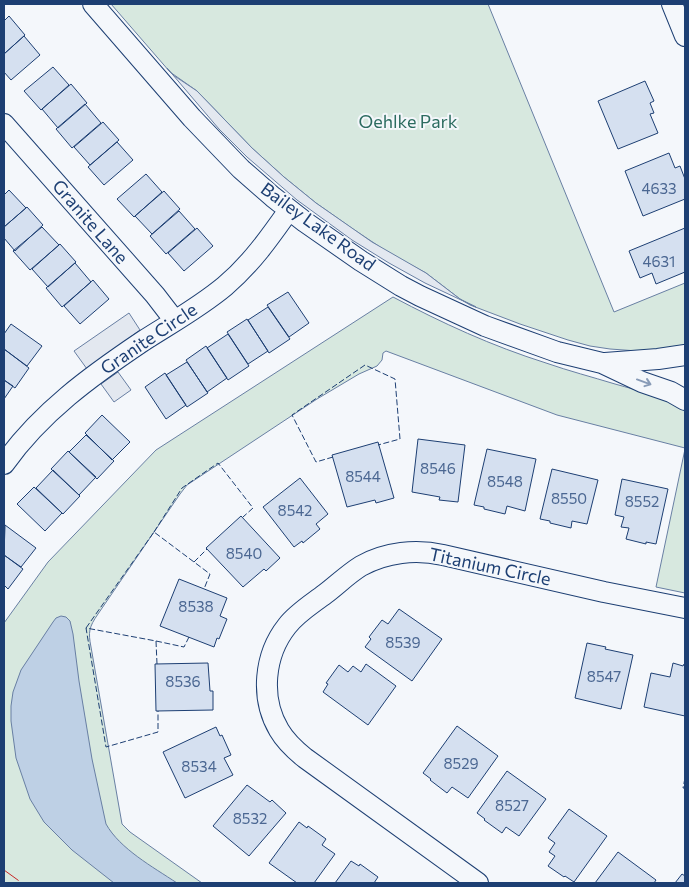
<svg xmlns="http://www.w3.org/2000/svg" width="689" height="887" font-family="Commissioner,sans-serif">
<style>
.green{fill:#d7e8df;stroke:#687fa3}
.parking{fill:#e3e8f0;stroke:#687fa3}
.water{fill:#bed0e5;stroke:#687fa3}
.building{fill:#d5e0f0;stroke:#1d3f73}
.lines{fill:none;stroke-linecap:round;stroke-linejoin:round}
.minor-casing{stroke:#1d3f73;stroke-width:22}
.minor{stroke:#f4f7fb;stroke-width:20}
.fence{stroke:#1d3f73;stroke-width:1;stroke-dasharray:6 2.5;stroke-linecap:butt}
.power{stroke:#c62828;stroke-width:1;stroke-dasharray:18 4 2.5 4;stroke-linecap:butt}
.oneway{stroke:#889bb7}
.labels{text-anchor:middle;stroke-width:4;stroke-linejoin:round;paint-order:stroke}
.number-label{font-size:15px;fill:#4b6792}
.park-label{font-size:18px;fill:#2c6c60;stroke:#f4f7fb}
.street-label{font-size:18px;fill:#1d3f73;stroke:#f4f7fb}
</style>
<rect width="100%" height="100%" fill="#f4f7fb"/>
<!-- green -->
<path class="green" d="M111,4H488L614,312L685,283V345L666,349L638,351L610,349L590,346L568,340L520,324L470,305L460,299L426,273L389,253L353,229L316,203L284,177L252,148L197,91L170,72Z
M393,297C442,323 492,346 546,363C569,371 592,377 615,384C640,391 664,397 685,411V448L557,415L386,351L383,353L382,360L377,366L359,374L317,399L187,485L180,494L98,614C89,627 88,632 91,647L122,824L130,832L202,883H4V623L48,562L156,450Z
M685,449V593L656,587Z"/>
<!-- parking -->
<path class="parking" d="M167,68L173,75L197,91L252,148L284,177L316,203L372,242L426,273L460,299L476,307L425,283L389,263L352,240L297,200L247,157L219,129Z
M129,313L140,330L87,369L74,351Z
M118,372L131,390L114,402L101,384Z"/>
<!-- water -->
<path class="water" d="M61,616L66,617L70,621L73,634L79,681L92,759L106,824C120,849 153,867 177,883H114L72,850L44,822L30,799L16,758L11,721V706L13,692L21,670L53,622L56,618Z"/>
<!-- building -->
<path class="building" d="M9,16L25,35L4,54V21Z
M24,36L40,55L11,80L4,72V54Z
M53,67L69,85L41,110L24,91Z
M645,81L654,101L650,103L654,113L650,114L658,133L618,149L598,101Z
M71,84L87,103L58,128L42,109Z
M85,104L101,123L72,148L56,129Z
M103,122L119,140L90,165L74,147Z
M117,142L133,160L104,185L88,167Z
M669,153L675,168L680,166L685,179V199L643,216L625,171Z
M146,174L162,192L134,217L117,199Z
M9,190L26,208L4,227V195Z
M164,191L180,209L152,234L135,216Z
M27,207L43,225L15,251L4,238V227Z
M179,211L195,229L166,254L150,236Z
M42,227L59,245L30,270L13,251Z
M197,228L213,246L184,271L168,253Z
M685,228V272L656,284L652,273L640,278L629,251Z
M60,244L76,262L48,287L32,269Z
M75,263L91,282L62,307L46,288Z
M93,280L109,299L80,324L64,306Z
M288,292L309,323L289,337L267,305Z
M268,307L290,339L269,353L248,320Z
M247,319L268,351L248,364L227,332Z
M11,324L42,346L27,366L4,349V334Z
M228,334L249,366L228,380L207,348Z
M206,346L227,378L207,392L186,360Z
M4,349L29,368L15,388L4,380Z
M187,362L208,393L187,407L166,375Z
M165,373L186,405L166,419L145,387Z
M4,380L13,386L4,399Z
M102,415L130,442L112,460L85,433Z
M86,435L114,461L97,479L69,452Z
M418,439L465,445L458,502L439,500L440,497L412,492Z
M378,442L394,498L376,503L375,500L347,507L332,455Z
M487,449L536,459L525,511L507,506L505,514L484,509V507L474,505Z
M68,451L96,477L79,495L51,469Z
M552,469L598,480L587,524L572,521L571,528L550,523V521L540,519Z
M53,470L80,496L63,514L36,488Z
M300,478L328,514L316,524L320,529L303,543L302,541L294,547L263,507Z
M622,479L668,489L656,544L646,542V544L626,539L629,528L621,527L624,517L615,515Z
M34,487L62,513L45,531L17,504Z
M241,516L280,558L266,571L264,569L243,587L206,548Z
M5,525L36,548L21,567L4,555Z
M4,555L23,569L8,589L4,585Z
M179,579L227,598L220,616L227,619L219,639L217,638L214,647L160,626Z
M399,609L442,639L412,681L365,647L371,639L369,637L382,620L388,624Z
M587,643L606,647L605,649L633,655L621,709L575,698Z
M208,663L210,691H213V710L156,711L155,664Z
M673,663L683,666L684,664H685V716L644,707L651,673L670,677Z
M366,664L396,686L368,725L323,692L328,684L326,683L339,665L348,672L353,666L361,672Z
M457,726L498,756L468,798L452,787L447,793L430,780L431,779L423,773Z
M216,727L220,736L222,735L231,755L224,758L233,775L185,798L163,752Z
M507,771L546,799L519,836L506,827L502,833L484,820L485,819L477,813Z
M247,785L270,802L272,800L286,813L249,856L213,826Z
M569,809L607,836L574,882L565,876L564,877L548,866L555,856L549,852L555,843L548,838Z
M299,822L307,828L308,826L326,839L322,845L335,854L314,883H297L269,863Z
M618,852L656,880L654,883H595Z
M351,861L359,866L360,864L378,877L374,883H335Z
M682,874L685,876V883H675Z"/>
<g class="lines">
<!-- minor casing -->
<g class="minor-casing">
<path id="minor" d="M93,4L192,118L241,169L273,197L305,222L361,261L401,286L420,296L485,326L557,352L602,363L642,382L671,392L685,400
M672,4L685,36
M4,124L155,295L175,321
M605,363L658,359L685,355
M4,464C41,412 91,376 143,341C171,323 200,307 225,286C251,264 270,237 289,210
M478,883L305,758C295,750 286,742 279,730C260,698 264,655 287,626C297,613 312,604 325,594C337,585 348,574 361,566C386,552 416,549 443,555L604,592L685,608"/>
</g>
<!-- minor -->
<use href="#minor" class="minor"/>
<!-- fence -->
<path class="fence" d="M333,457L316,462L292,415L365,365L395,379L400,439L378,445
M154,532L182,488L218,463L253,508L243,517
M194,562L207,549
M86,628L154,532L210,574L204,589
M156,641L184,647L189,637
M157,664L156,641L86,628L106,747L158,732V711
M685,778L683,788H685"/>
<!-- power -->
<path class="power" d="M4,870L22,883"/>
</g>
<!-- one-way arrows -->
<defs><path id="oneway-shaft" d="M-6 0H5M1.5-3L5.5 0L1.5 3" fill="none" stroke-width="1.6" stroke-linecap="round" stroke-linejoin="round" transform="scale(1.25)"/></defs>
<use class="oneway" href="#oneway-shaft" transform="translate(644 382) rotate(20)"/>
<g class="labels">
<!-- number labels -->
<g class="number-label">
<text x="659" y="194">4633</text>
<text x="659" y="267">4631</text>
<text x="438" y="474">8546</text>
<text x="363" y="482">8544</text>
<text x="505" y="487">8548</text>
<text x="569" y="504">8550</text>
<text x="642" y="507">8552</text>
<text x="295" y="516">8542</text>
<text x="244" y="559">8540</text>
<text x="196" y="612">8538</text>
<text x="403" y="648">8539</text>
<text x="604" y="682">8547</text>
<text x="183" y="687">8536</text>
<text x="461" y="769">8529</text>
<text x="199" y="772">8534</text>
<text x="512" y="811">8527</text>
<text x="250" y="824">8532</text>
</g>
<!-- park labels -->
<g class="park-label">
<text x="408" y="128">Oehlke Park</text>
</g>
<!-- street labels -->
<g class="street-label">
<text transform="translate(90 222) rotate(49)" y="6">Granite Lane</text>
<text transform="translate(318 227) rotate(36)" y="6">Bailey Lake Road</text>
<text transform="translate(149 339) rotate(-34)" y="6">Granite Circle</text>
<text transform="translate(490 567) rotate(12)" y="6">Titanium Circle</text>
</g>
</g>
<!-- border -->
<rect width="689" height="887" fill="none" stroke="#1d3f73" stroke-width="10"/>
</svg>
